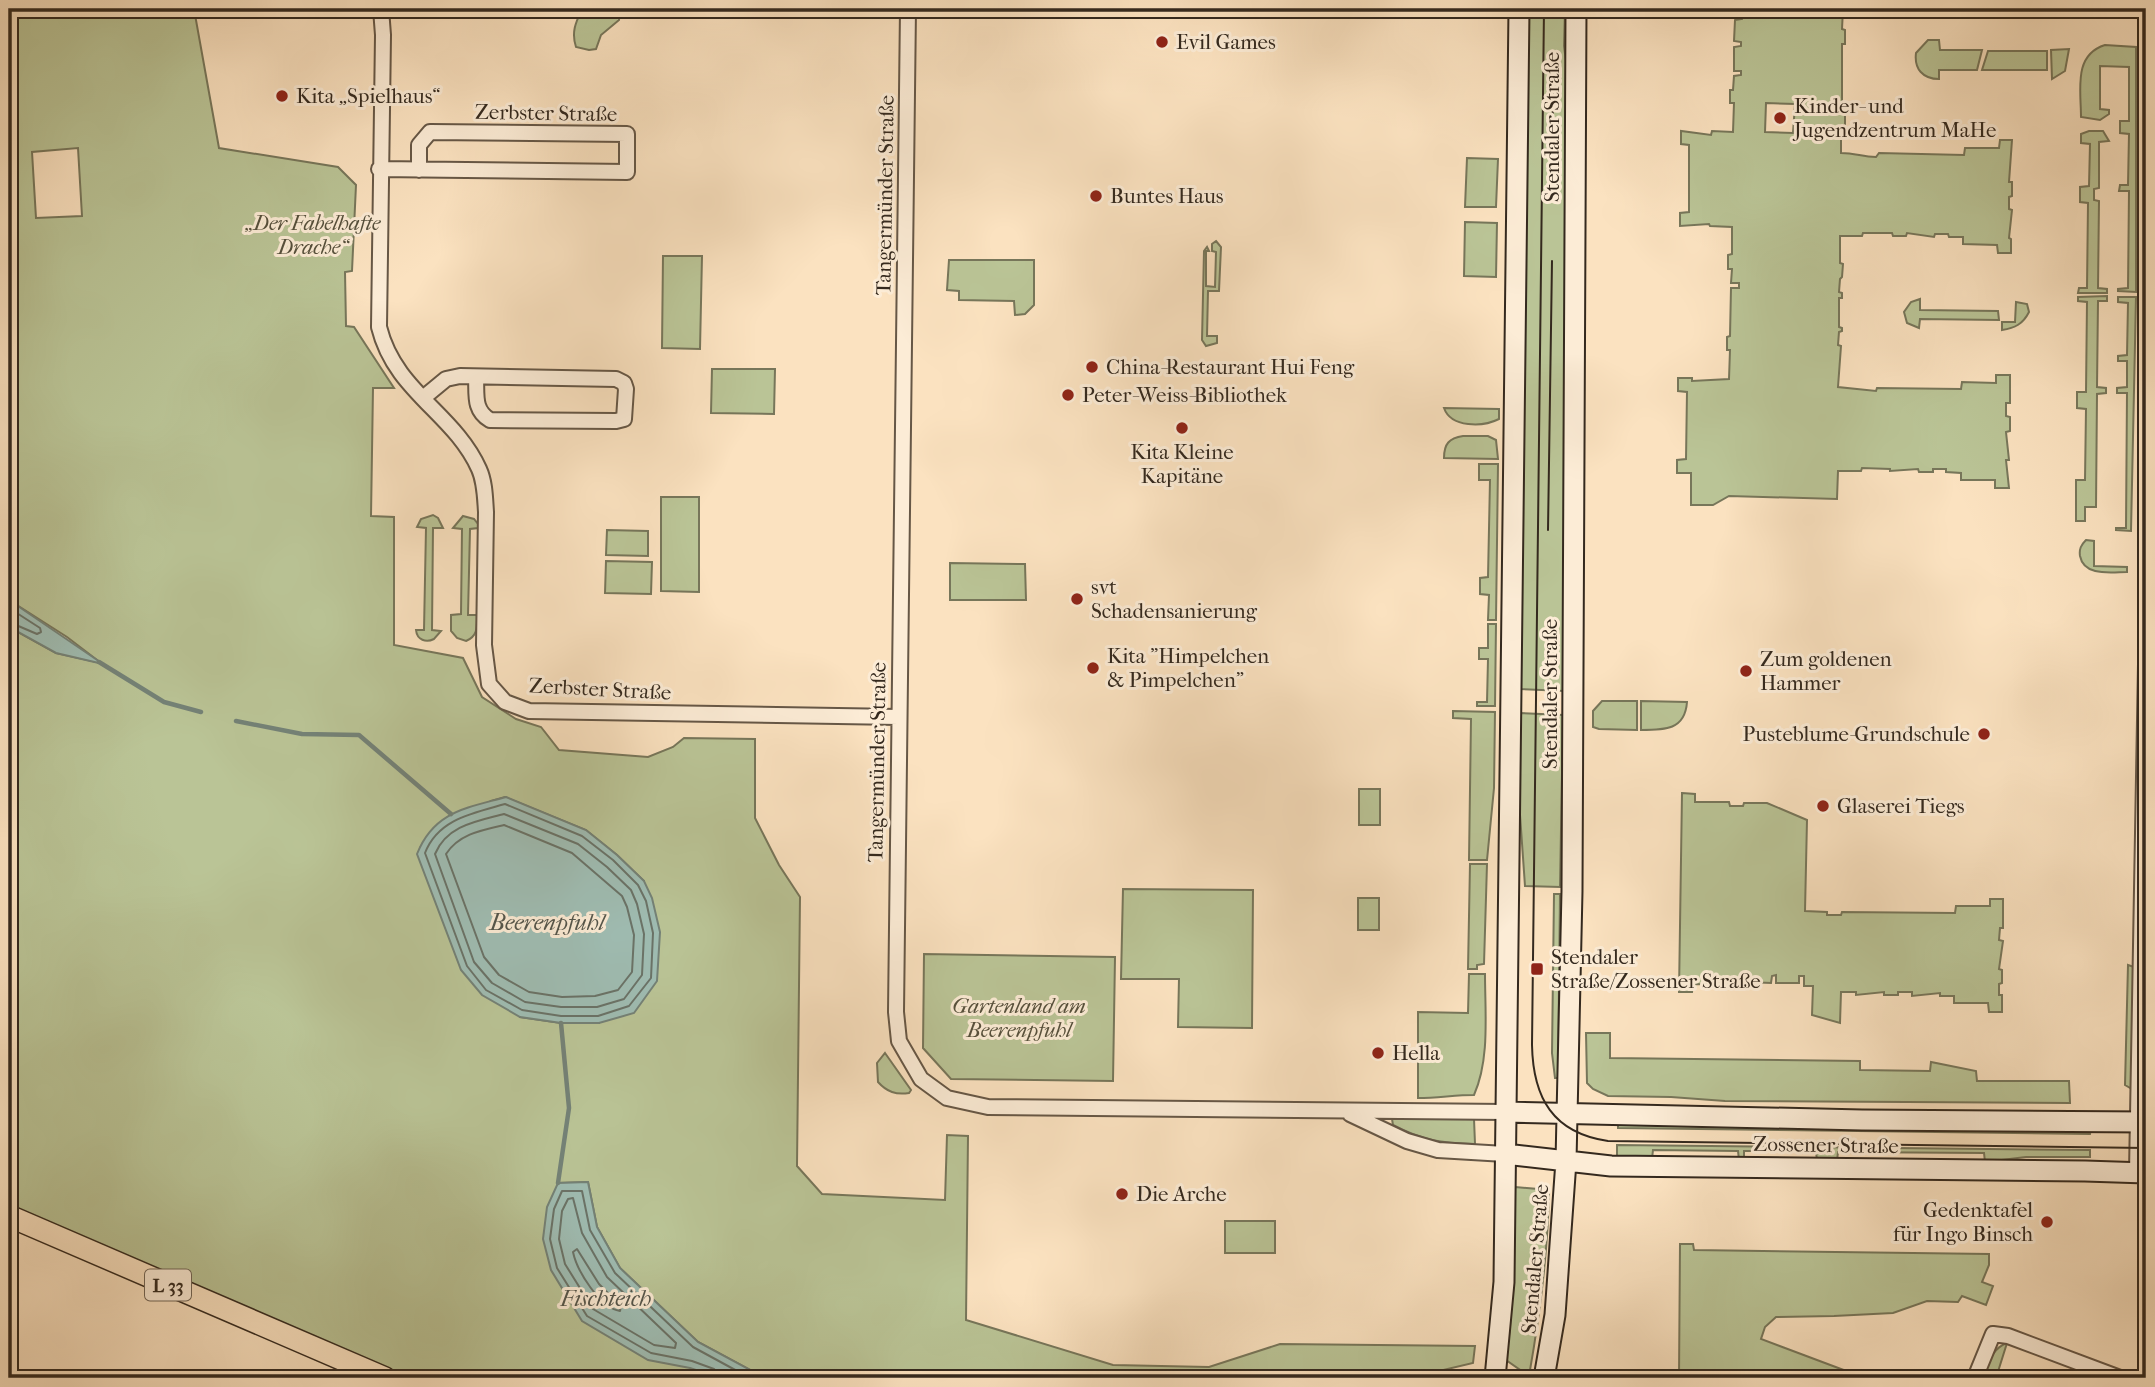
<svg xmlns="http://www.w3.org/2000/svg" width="2155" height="1387" font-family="'IM FELL French Canon',serif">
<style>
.green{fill:#bac496;stroke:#77765a;stroke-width:2;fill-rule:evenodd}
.water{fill:#9fbdb3;stroke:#748277;stroke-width:2}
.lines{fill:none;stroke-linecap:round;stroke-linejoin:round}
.shore{stroke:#6a7368;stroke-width:2}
.stream{stroke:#748277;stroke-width:4.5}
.street-casing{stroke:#665746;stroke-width:18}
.secondary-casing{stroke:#34291e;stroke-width:23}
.primary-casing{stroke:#34291e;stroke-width:24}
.street{stroke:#fcecd6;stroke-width:14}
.secondary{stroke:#fcecd6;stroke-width:19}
.primary{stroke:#fbe2c0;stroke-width:21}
.tram{stroke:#34291e;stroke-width:2}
.poi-dot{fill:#8f2418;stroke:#fcecd6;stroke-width:2.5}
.labels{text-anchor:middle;stroke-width:6;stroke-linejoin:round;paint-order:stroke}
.shield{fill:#fcecd6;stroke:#706455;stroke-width:2}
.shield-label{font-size:19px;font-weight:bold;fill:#34291e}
.poi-label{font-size:21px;fill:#34291e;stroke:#fcecd6;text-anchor:start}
.street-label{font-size:21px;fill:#34291e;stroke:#fcecd6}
.park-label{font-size:21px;font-style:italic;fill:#56503c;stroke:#fcecd6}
.water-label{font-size:23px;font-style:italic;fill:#54554b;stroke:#fcecd6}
</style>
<rect width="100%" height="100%" fill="#fbe2c0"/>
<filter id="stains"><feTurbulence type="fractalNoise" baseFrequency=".00286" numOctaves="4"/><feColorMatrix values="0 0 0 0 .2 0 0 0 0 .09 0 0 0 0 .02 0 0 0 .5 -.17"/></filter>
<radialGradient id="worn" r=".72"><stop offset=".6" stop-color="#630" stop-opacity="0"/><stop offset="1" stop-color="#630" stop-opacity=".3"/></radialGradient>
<!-- green -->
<path class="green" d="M9,9H194L219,148L338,167L356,185L352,271L345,272L346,326L354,327L394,388H373L371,516L394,517V645L463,658L482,697L516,719L541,727L559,750L648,757L673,747L684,738L755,739V818L779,865L800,897L797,1166L822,1194L945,1200L947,1135L968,1136L966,1320L1113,1365L1209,1367L1280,1344L1475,1346L1473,1363L1418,1376L1336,1375L1335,1378H765L698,1342L620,1268L597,1227L588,1182L558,1183L690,1368L720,1378H410L9,1206V627L56,653L101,663L67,637L9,600ZM78,148L82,216L36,218L32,152ZM505,797L586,830L617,855L644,881L599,1023H561L520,1017L437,904L418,854L421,846L491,801Z
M582,9H620L619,20L601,35L596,49L589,50L576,47C571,32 576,22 582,9Z
M1527,9H1565L1564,46L1570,92L1564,691L1520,689Z
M1735,9H1843L1842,29L1845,30V44H1842V111H1845V125L1841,126V153C1856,153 1862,157 1876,157L1879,153L1964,155L1965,148H1999L2000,140H2012L2009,182H2012V196L2009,197V209L2012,210L2009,238L2011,239V253H1998L1997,245L1963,244V237H1949L1948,234H1935L1934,237L1907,233L1906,236H1893L1892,233H1863L1862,236H1840V263L1843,264L1842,277L1840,279L1839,292L1842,293V298H1839V327L1842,328V331L1839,332L1838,345L1841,346L1838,387L1876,391L1877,388L1961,389L1962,382L1996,383V375H2010V403H2006V416L2010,417V431L2006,432L2009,460H2006L2009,488H1995V480H1961V473L1946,472V469H1933V472H1919L1918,469L1890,471V469L1862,468L1861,471H1838L1837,499L1729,496L1713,505H1691V473H1677V460L1686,459L1687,392L1678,391V378H1692V381L1729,379L1730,350H1727V337L1730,336L1731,288H1739V283H1731L1732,269H1728V255L1732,254V227L1710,226L1709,224L1680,226V213L1689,212V145L1681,144V131L1711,135L1712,131L1733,132L1734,103H1730V90H1733L1734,76L1741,75V71H1734V47L1741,46V42L1734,41L1735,20L1742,19V13H1735ZM1766,103L1795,104L1793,133L1765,132Z
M1928,40H1939L1940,50H1982L1977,70H1939V79C1923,79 1914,69 1916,53Z
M2105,45L2136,47V292L2118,291V289L2128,288L2129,191H2119L2120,185H2128L2129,134L2120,133V121H2129V67L2100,66V109L2109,110V114L2100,120L2081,117C2081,90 2073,55 2105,45Z
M2069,49L2065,71L2052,79L2051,50Z
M1988,51H2047V70H1982Z
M2089,131H2103L2109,141L2099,142V188L2094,189V200L2099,201L2098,288L2107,289V293H2078L2079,288H2087L2088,203L2080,202V187L2089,186L2090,144L2081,143V134Z
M1467,158L1498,159L1496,207H1465Z
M1465,222L1497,223L1496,277L1464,276Z
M1216,241L1221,247L1219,291H1208L1207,336H1217V343L1206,346L1202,340L1204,251L1207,247L1209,251H1206V286L1215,287L1216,252L1212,251V244Z
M663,256H702L700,349L662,348Z
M949,260H1034V305L1025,314L1015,315L1014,301L959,300V291L947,290Z
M2107,296V301H2098L2097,387L2106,388V393L2097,394L2096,507H2085V521H2076V480H2085L2086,409L2077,408V392H2086L2087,302L2078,301V297Z
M2118,297H2136L2131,531L2116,530V528H2126L2127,393H2117V388L2127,387V361H2118V356L2127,355L2128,303L2118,302Z
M1920,299V310L1998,311L1999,320L1920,319L1919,328L1907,323L1904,312L1911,302Z
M2016,302L2027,304L2029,312C2023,324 2015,328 2002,330V322H2015Z
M712,369H775L774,414L711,413Z
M1444,408L1499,409V419C1483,427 1451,428 1444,408Z
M1463,436H1488L1496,440L1498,459L1444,458C1444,444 1449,438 1463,436Z
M1479,464H1498L1496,620H1488L1489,595L1480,594V578L1488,577L1490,480H1479Z
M661,497H699V592L661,591Z
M433,515L438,518L443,528H433L432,630L441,631L434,639C426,643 417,640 416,630H424L426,528L417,527L421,519Z
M463,516L474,519L478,524V528L470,529L468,615H477C477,627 478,636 466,641L457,638L451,631V615L461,614L462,529L453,528Z
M607,530L648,531V556L606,555Z
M2086,540L2094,541V566L2127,567V572C2112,572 2084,577 2080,556C2079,549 2081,545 2086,540Z
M606,561L652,562L651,594L605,593Z
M950,563L1025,564L1026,600H950Z
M1488,624H1496L1495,706H1477V702H1487L1488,659H1479V648H1488Z
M1602,701H1637V730L1599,729L1593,727V711Z
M1641,701L1687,702C1685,730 1665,730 1641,730Z
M1453,711L1495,712L1494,788L1487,860H1469L1471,719L1453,718Z
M1519,713L1563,715L1560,887L1525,886L1518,786Z
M1359,789H1380V825H1359Z
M1682,793L1695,794V802H1729L1730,806H1743L1744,803H1767L1807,820L1805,911L1827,912V915H1841L1842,912L1955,913L1956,906H1990V899H2003V928H2000L1999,940L2003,941L1999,969L2002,970V983L1999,984V995H2002V1012H1989L1988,1003H1954V996H1940V993L1912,996V992H1898V995H1884V992L1856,995V992H1841L1840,1023L1812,1015L1813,986H1804V976H1799V983H1776V975L1772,976L1771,983L1747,982V975H1744L1743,982H1729L1728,985L1693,984L1692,992H1679Z
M1470,864H1487L1484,964L1477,965V969H1468Z
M1123,889L1253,890L1252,1028L1178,1027L1179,979H1121Z
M1554,894H1560L1558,1078H1555L1552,1053Z
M1358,898H1379V930H1358Z
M924,954L1115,957L1113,1081L951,1079L923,1048Z
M2128,965L2134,967L2132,1089L2125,1085Z
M1469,974H1485C1485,1013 1490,1059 1474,1095C1455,1095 1438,1098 1418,1098V1012L1468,1013Z
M1586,1033H1610V1058L1860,1061V1070L1930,1071L1931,1062L1976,1071L1977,1081H2069L2070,1103L1725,1101L1671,1097L1608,1096L1593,1089L1587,1083Z
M885,1053L911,1090L909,1093C896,1095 887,1092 878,1082L877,1063Z
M1397,1117L1474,1119L1475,1144C1442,1143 1423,1141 1393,1125L1392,1119Z
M1618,1122L2091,1128L2090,1134L1618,1128Z
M1617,1145L2090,1150V1157H2026L1985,1162L1984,1153L1838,1152L1837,1161H1817L1816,1151H1744V1160H1739L1738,1151L1653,1150L1652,1159H1617Z
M1515,1187L1549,1190C1548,1253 1540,1314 1529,1376L1506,1360L1510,1327Z
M1225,1221H1275V1253H1225Z
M1680,1244H1693L1694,1250L1989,1254V1265L1982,1282L1993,1286L1986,1305L1962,1296L1958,1302L1927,1301L1893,1313L1834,1316L1776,1317L1765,1327L1761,1339L1865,1378H1679Z
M2007,1343L1996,1378H1983C1989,1363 1991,1349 2007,1343Z"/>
<!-- water -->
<path class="water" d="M9,600L103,664L56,653L9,627Z
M506,797L586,830L617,855L644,881L652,898L660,932L657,981L634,1013L599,1023H561L520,1017L482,995L461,970L417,854C434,811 467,808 506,797Z
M588,1182L597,1227L620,1268L698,1342L765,1378H720L690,1368L648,1360L582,1321L551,1270L543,1239L547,1207L558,1183Z"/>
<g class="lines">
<!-- shore -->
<path class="shore" d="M9,608L40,628L41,632L37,634L9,622
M505,804L582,836L613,860L638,885L646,901L653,933L651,978L629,1006L598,1016H561L522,1010L486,990L467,966L425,853C438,819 473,813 505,804Z
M504,814L578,844L607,867L631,890L637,904L644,934L642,975L624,999L597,1007H561L525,1002L492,983L474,962L435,854C447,825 478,821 504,814Z
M504,825L572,853L622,896L627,907L634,935L632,972L618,990L595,996L562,997L529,992L499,975L484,957L446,854C459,834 482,830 504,825Z
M573,1198L582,1233L607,1277L676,1343L675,1348L654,1345L593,1309L565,1264L559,1239L562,1211L568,1199Z
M577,1249L599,1284L621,1306L620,1311C600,1308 577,1271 573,1252Z
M718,1378V1373L714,1369L692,1361L651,1353L587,1316L557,1268L550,1239L554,1209L562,1191H582L590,1230L615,1273L693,1347L750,1378"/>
<!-- stream -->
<path class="stream" d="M99,662L164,702L201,712
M236,721L302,734L359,735L451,814
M558,1183L569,1108L561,1023"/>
<!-- street casing -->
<g class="street-casing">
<path id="street" d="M381,9L383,35L379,327C395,392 454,413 479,469C485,482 485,498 486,512L484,645L489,684L505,702L529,711L898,717
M908,9L896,1012L899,1041L921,1079L947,1098L988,1107L1506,1112
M379,169L627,172V134L430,132L419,145V170
M423,398L446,379L460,376L616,379L624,383L626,389L624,419L616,421L490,420C473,410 477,394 476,377
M1350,1114L1407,1141L1438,1150L1505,1154
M2137,1172L2146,664
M1975,1378L1993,1334L2008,1336L2120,1378"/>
</g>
<!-- secondary casing -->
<g class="secondary-casing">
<path id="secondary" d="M1506,1112L1862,1120L2146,1122
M1505,1154L1611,1166L2085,1171L2146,1173
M1495,1378L1504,1282L1519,9
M1544,1378L1555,1315L1566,1161L1572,891L1576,9"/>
</g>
<!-- primary casing -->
<g class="primary-casing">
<path id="primary" d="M9,1216L385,1378"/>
</g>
<!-- street -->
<use href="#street" class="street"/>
<!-- secondary -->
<use href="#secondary" class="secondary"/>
<!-- primary -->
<use href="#primary" class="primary"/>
<!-- tram -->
<path class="tram" d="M1544,9L1532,1045C1533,1098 1553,1133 1608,1141L2146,1148
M1552,173L1553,86
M1548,530L1552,261"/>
</g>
<!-- markers -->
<g class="poi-dot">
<circle cx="1162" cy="42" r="7"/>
<circle cx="282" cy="96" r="7"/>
<circle cx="1780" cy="118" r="7"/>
<circle cx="1096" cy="196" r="7"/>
<circle cx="1092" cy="367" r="7"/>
<circle cx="1068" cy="395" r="7"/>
<circle cx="1182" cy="428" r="7"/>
<circle cx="1077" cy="599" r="7"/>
<circle cx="1093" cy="668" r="7"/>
<circle cx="1746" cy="671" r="7"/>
<circle cx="1984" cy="734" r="7"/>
<circle cx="1823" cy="806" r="7"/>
<rect x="1530" y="962" width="14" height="14" rx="3.5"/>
<circle cx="1378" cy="1053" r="7"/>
<circle cx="1122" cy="1194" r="7"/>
<circle cx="2047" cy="1222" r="7"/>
</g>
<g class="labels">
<!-- shield labels -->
<rect class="shield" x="145" y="1269.5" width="46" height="31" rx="5"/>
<g class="shield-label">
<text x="168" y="1292">L 33</text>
</g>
<!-- poi labels -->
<g class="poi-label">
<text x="1176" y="49">Evil Games</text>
<text x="296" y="103">Kita „Spielhaus“</text>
<text x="1794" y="113">Kinder- und<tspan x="1794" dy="24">Jugendzentrum MaHe</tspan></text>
<text x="1110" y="203">Buntes Haus</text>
<text x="1106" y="374">China-Restaurant Hui Feng</text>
<text x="1082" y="402">Peter-Weiss-Bibliothek</text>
<text x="1182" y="459" text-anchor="middle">Kita Kleine<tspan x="1182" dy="24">Kapitäne</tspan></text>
<text x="1091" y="594">svt<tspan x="1091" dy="24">Schadensanierung</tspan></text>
<text x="1107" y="663">Kita "Himpelchen<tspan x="1107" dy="24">&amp; Pimpelchen"</tspan></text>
<text x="1760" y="666">Zum goldenen<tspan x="1760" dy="24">Hammer</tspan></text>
<text x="1970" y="741" text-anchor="end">Pusteblume-Grundschule</text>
<text x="1837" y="813">Glaserei Tiegs</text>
<text x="1551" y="964">Stendaler<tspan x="1551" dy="24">Straße/Zossener Straße</tspan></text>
<text x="1392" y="1060">Hella</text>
<text x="1136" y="1201">Die Arche</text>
<text x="2033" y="1217" text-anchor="end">Gedenktafel<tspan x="2033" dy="24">für Ingo Binsch</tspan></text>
</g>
<!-- street labels -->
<g class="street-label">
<text transform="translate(546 113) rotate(1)" y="7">Zerbster Straße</text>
<text transform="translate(1552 127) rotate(-90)" y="7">Stendaler Straße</text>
<text transform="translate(885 195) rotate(-89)" y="7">Tangermünder Straße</text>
<text transform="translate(600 689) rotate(3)" y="7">Zerbster Straße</text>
<text transform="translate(1550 694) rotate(-90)" y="7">Stendaler Straße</text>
<text transform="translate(877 762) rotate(-89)" y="7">Tangermünder Straße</text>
<text transform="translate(1826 1145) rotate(1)" y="7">Zossener Straße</text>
<text transform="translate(1535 1259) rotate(-85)" y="7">Stendaler Straße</text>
</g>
<!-- park labels -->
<g class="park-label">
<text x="313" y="230">„Der Fabelhafte<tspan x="313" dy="24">Drache“</tspan></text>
<text x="1019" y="1013">Gartenland am<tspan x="1019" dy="24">Beerenpfuhl</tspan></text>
</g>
<!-- water labels -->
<g class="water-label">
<text x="547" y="930">Beerenpfuhl</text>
<text x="606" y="1306">Fischteich</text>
</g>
</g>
<!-- margin -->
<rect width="2155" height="1387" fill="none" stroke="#fbe2c0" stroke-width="35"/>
<rect x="10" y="10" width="2134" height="1366" fill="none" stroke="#34291e" stroke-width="3.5"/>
<rect x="18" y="18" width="2120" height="1352" fill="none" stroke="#34291e" stroke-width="2"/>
<rect width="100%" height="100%" filter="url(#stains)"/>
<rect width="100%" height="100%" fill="url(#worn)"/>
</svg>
